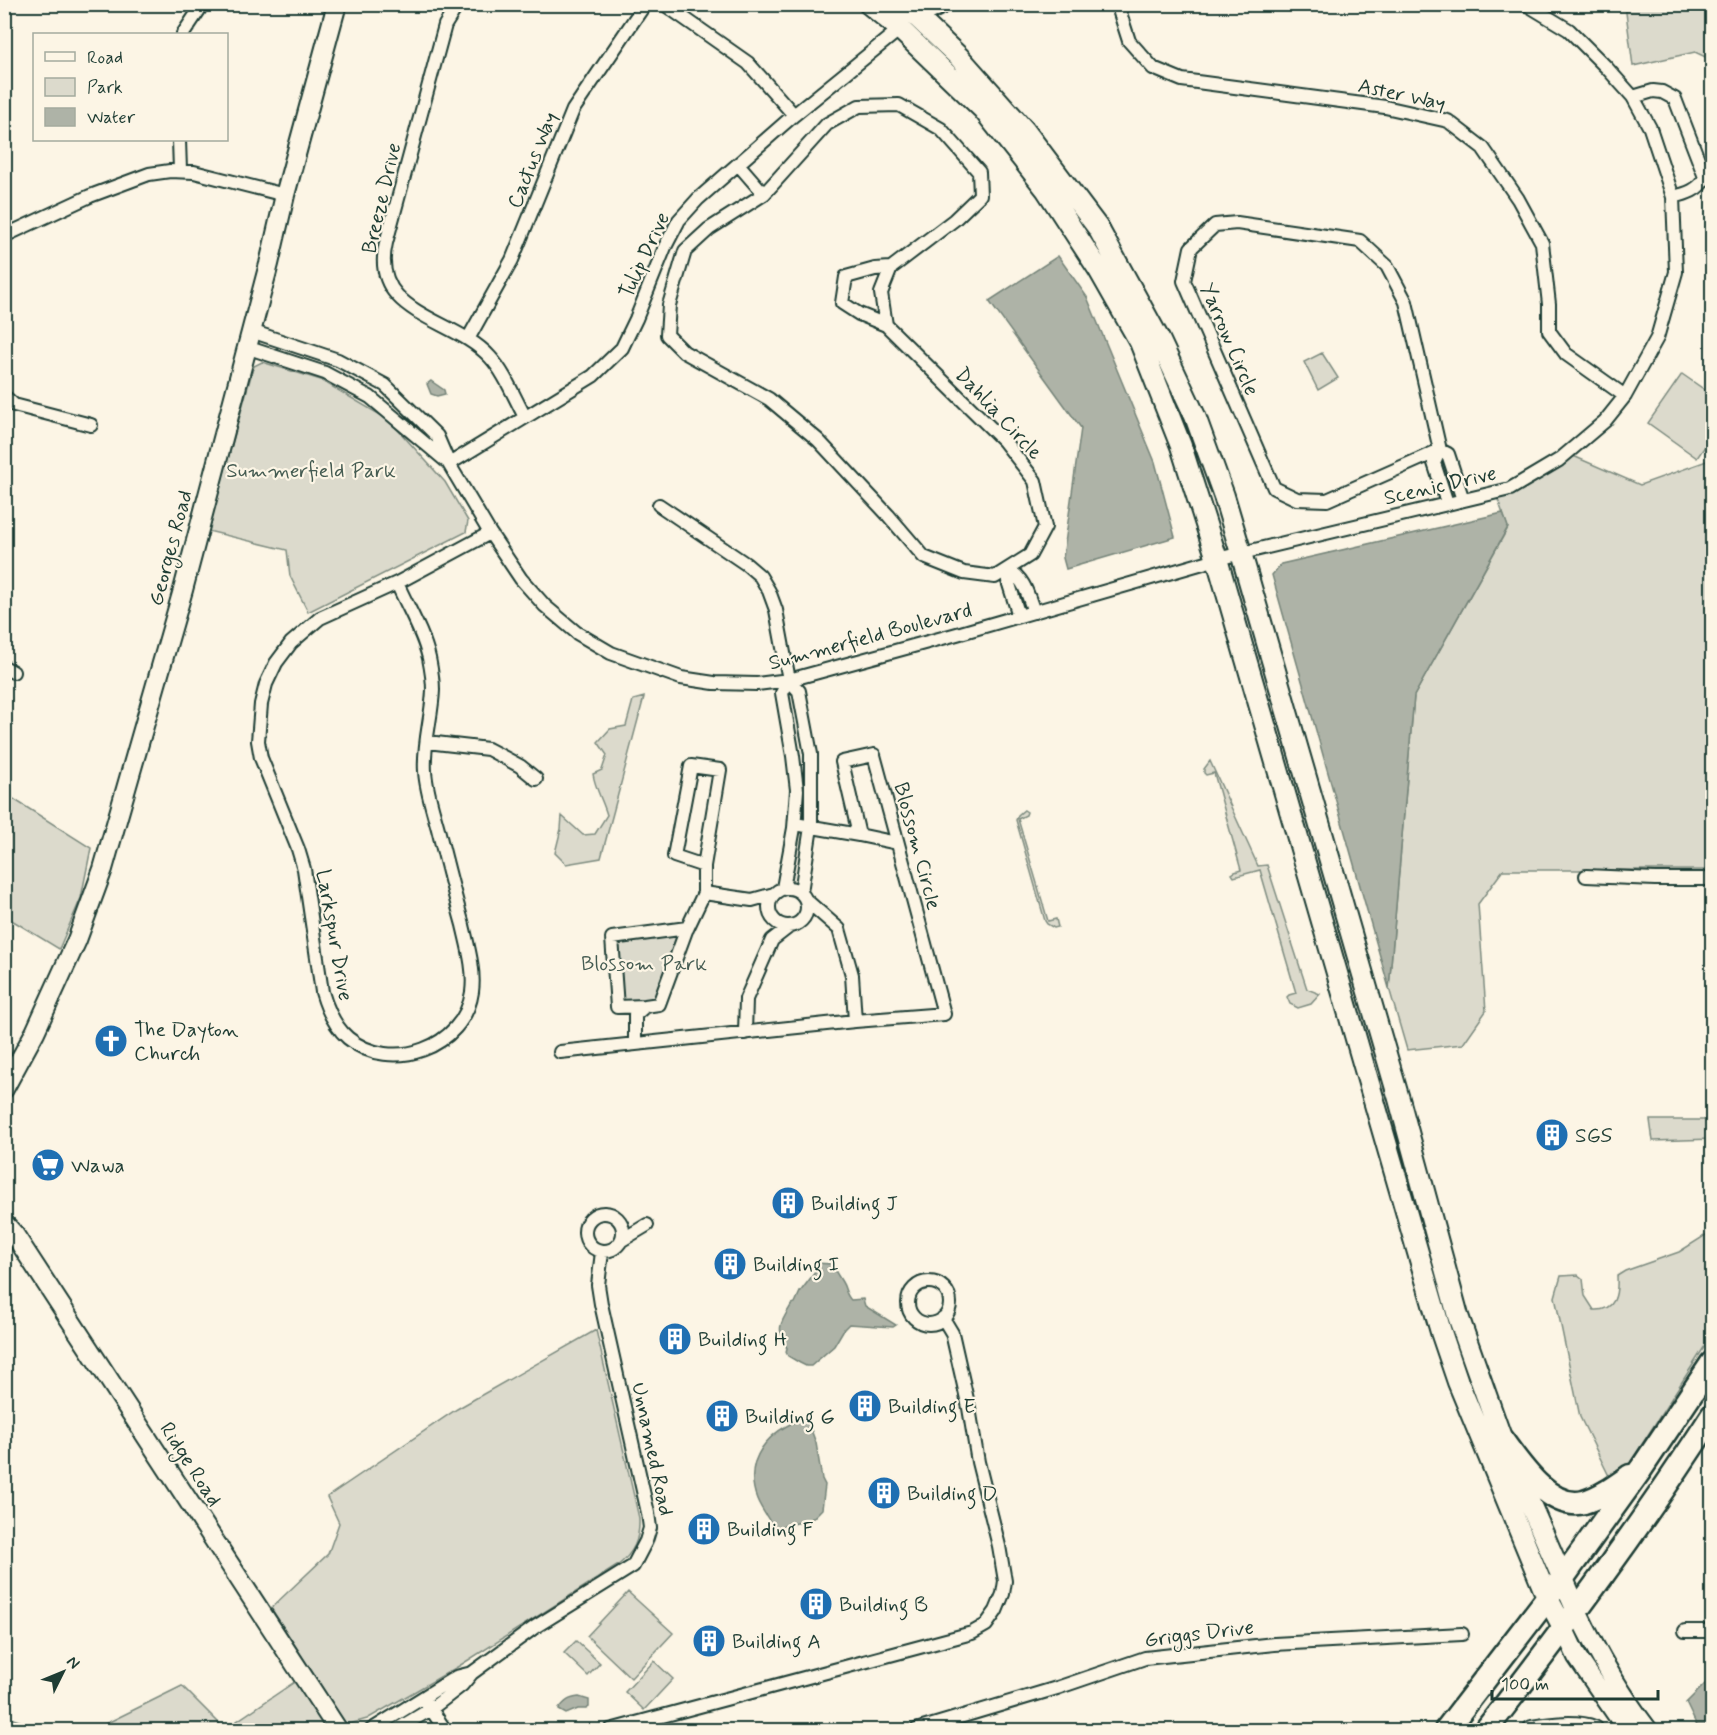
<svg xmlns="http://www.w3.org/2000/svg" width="1717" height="1735" font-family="Mynerve,sans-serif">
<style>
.green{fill:#dcdacc;stroke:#7e8c80;stroke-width:1.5}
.water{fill:#aeb3a7;stroke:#758479;stroke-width:1.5}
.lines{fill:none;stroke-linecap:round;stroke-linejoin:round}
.street-casing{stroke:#1f3d34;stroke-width:16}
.secondary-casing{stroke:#1f3d34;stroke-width:22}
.primary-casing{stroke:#1f3d34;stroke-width:24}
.highway-casing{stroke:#1f3d34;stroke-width:27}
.street{stroke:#fcf5e5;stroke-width:12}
.secondary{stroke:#fcf5e5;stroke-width:18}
.primary{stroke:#fcf5e5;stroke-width:20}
.highway{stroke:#fcf5e5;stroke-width:22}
.labels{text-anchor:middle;stroke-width:4.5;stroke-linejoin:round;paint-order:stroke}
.street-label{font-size:21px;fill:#1f3d34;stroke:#fcf5e5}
.park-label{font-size:21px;fill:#455c52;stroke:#fcf5e5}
.poi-label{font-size:21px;fill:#1f3d34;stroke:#fcf5e5;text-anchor:start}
</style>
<rect width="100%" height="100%" fill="#fcf5e5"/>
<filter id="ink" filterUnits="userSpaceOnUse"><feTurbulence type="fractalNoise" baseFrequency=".0167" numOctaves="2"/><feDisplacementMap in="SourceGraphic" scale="12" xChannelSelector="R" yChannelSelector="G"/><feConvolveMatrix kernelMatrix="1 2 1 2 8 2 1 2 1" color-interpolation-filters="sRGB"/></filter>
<g filter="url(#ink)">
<!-- green -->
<path class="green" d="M1625,5H1712V60L1695,52L1633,66Z
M1322,353L1338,378L1318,390L1304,362Z
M262,362L321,380L389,420L445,482L468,521L466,532L308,612L290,576L287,550L208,531L252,372L254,366Z
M1682,374L1712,395V436L1697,458L1648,423Z
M1571,455L1640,485L1712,459V870H1503L1478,904L1486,1011L1463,1044L1407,1050L1389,988L1414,696L1508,528L1496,494Z
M644,697L601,858L566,864L555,853L561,829L562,816L583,835L595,834L607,815C603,801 595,788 593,774L602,770L607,755L598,742L610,729L626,726L633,700Z
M1210,761L1258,866L1267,865L1307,989L1320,994L1311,1004L1298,1008L1290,1004L1287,997L1289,995L1296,993L1260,870L1234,877L1232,874L1235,872L1241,870L1214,773L1206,775L1204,773V769Z
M4,793L91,848L81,898L59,949L5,916Z
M1024,810L1027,812L1026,815L1018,819L1048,921L1056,919L1058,927L1054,928L1047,924L1045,921L1016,820L1018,815Z
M677,935L657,999L623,1000L619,941Z
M1650,1120H1712V1139L1653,1141Z
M1712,1231V1335L1630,1463L1609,1476L1580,1417L1555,1297L1561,1276L1578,1275L1583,1279L1585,1296L1594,1310C1616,1311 1618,1294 1617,1276L1625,1271L1679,1252Z
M596,1330L639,1518C640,1539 634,1553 617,1566L459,1666L367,1719L346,1725L271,1608L328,1554L339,1523L327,1497L457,1409Z
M628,1592L673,1633L631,1678L587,1636Z
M576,1641L600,1663L588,1676L564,1653Z
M654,1661L673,1679L644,1710L625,1692Z
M299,1679L332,1730H93L182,1686L225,1729Z
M4,1716H5L44,1730H5Z"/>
<!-- water -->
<path class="water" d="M1058,256L1087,297L1155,462L1175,537L1066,569L1063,558L1081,428L989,301Z
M431,381L444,390L445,394L437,396L431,394L427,384Z
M1503,513L1508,527L1414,696L1389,988L1272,575L1281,564Z
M815,1263L832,1264C835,1271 838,1276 842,1282C846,1288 845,1294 851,1300L863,1299L865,1306L896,1325L893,1327L849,1324L844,1329L834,1346L811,1366H806L800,1363L788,1356L786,1352L787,1348C775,1328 781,1322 792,1304L795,1303L800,1292L816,1271Z
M805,1418L810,1427L816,1443L822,1479L825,1485L822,1509L813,1518L802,1522L774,1528C768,1518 761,1509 757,1499C742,1459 769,1430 805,1418Z
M1707,1682H1712V1730H1699L1686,1703Z
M579,1697L589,1700V1707L586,1709H578L566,1714L559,1710V1709C565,1701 569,1698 579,1697Z"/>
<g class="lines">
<!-- street casing -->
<g class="street-casing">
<path id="street" d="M458,4L445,25L386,243C369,315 454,317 490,357C505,373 514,397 525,417
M664,4L748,63L794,115
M1120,4V13L1129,41L1153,68L1182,80L1385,107L1448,121L1483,148L1518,199L1542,243L1549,304V331L1566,354L1625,396
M919,19L949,4
M183,34L203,4
M1633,97L1653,91L1662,92L1675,99L1705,177C1700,190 1686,194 1673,197
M179,140L180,170
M738,164L764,194L827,124L859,106L899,105L941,129L979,172L980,195L954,220L891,268L881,293L886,325L1004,441L1035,481L1045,527L1030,555L995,577L964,573L924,557L888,515L818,440L769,399L684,352L667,335L669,305L685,251L709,229L764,194
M4,236L90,196L149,174L170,171L194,172L285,195
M886,325L859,314L842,303L846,277L875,269L891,268
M251,331L338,360L385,385L437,436L449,464L490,533L521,579L545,606L577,633L611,653L681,678L714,683L757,684L789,680L957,634L1217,559L1510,489L1559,460L1605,421L1625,396L1657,338L1676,272L1673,197L1650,128L1633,97L1606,67L1569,30L1526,4
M468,339L512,260L573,110L645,4
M246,347L325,373L370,397L446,461
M4,396L14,405L91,425
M1440,450L1327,500L1297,499L1274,488L1184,281L1191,248L1215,225L1237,223L1360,241L1387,266L1406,302L1440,450L1434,463L1447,503
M1440,450L1448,454L1463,500
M449,464L593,376L622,348L636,319L665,247L679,220L698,199L794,115L900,29
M659,505L746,564L760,576L769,591L776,610L789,680
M397,583C408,608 423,632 429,658C431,668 433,680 433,690C432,717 423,744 425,771C426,790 433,810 438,829C446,861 454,893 463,925C468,947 475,970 472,992C464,1048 391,1074 348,1038C334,1026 327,1009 322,992L304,869L298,849L261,758L258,741L261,704L266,684L276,663L291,643L320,618L397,583L490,533
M1019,616L1008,581V569C1025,580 1027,593 1034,612
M4,667L13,672
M789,680L799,691L811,754V827L801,892
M427,742L488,749L520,766L536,779
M795,824L859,835L842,762L874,755L944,1014L855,1021L852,975L839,929L806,900
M859,835L897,843
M1586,876L1655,879H1712
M769 907a19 19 0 1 1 38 0a19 19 0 1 1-38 0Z
M783,888L794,828L797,790L793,756L782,693L789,680
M704,893V866L720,770L691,766L674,856L704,866
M687,928L659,1004L645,1006L617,1007L612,938Z
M687,929L704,893L752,900L774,894
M745,1033L746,999L772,940L790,926
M635,1043V1015L645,1006
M560,1052L855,1021
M585 1232a19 19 0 1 1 38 0a19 19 0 1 1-38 0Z
M622,1240L647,1225
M908 1303a21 21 0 1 1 42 0a21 21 0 1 1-42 0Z
M1685,1631H1712
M427,1703L445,1730
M371,1730L456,1677L472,1673
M396,1730L431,1709L462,1685L472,1673L535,1627L633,1566L646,1541L650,1528L648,1513L601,1304L598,1285L602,1252
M610,1730L972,1633L986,1625L996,1611L1003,1594L1005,1581L999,1546L978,1462L969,1408L952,1333L943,1318
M916,1730L1057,1688L1145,1658L1274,1644L1462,1634"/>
</g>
<!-- secondary casing -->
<g class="secondary-casing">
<path id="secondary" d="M4,1089L35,1032L77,940L103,869L183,590L269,264L285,195L337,4
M4,1223L14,1234L338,1730
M1577,1611C1597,1653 1620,1693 1648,1730
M1564,1629L1577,1657L1627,1730
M1532,1730C1551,1727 1576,1723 1594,1730"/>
</g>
<!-- primary casing -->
<g class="primary-casing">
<path id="primary" d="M869,4L900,29L983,109L1046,189L1099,270L1140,342L1181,446L1217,559L1441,1332L1458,1382L1547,1597L1564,1629
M900,4L919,19L959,57L1025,131L1098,228L1159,339L1195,416L1224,496L1241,553L1399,1099L1458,1316L1502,1440L1577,1611"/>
</g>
<!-- highway casing -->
<g class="highway-casing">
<path id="highway" d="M1502,1440C1519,1463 1550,1511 1584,1502C1601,1497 1616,1486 1630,1476
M1446,1730L1562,1579L1641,1469L1712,1363
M1486,1730C1565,1628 1642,1525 1712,1416"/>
</g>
<!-- street -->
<use href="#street" class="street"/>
<!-- secondary -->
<use href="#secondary" class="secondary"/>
<!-- primary -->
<use href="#primary" class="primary"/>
<!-- highway -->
<use href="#highway" class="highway"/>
</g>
</g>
<!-- icons -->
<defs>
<g id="church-disc" transform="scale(1.725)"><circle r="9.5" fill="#1f6fb2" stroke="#fcf5e5"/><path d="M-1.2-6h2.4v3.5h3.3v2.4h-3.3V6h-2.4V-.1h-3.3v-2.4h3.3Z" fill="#fff"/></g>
<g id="building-disc" transform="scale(1.725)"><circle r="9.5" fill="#1f6fb2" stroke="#fcf5e5"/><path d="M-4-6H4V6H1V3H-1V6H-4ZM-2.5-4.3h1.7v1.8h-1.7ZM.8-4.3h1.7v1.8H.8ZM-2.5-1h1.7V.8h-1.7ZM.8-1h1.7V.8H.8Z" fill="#fff"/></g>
<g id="supermarket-disc" transform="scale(1.725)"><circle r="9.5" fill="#1f6fb2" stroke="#fcf5e5"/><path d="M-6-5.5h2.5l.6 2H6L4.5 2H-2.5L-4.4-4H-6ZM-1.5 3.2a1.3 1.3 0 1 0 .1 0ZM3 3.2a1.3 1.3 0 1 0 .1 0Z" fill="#fff"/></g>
</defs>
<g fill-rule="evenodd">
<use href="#church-disc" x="111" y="1041"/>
<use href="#building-disc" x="1552" y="1135"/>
<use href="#supermarket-disc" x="48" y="1165"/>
<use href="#building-disc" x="788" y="1203"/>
<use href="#building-disc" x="730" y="1264"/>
<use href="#building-disc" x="675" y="1339"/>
<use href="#building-disc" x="865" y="1406"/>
<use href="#building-disc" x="722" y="1416"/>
<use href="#building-disc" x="884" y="1493"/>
<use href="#building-disc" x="704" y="1529"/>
<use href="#building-disc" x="816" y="1604"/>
<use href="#building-disc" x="709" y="1641"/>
</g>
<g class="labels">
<!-- street labels -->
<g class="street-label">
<text transform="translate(1402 94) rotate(12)" y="7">Aster Way</text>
<text transform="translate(532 160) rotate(-68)" y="7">Cactus Way</text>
<text transform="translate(381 198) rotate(-77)" y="7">Breeze Drive</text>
<text transform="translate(644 255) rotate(-65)" y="7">Tulip Drive</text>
<text transform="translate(1230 339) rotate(67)" y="7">Yarrow Circle</text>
<text transform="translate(999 413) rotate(47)" y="7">Dahlia Circle</text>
<text transform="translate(1440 485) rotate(-13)" y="7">Scenic Drive</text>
<text transform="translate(170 548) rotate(-75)" y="7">Georges Road</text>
<text transform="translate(870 636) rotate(-15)" y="7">Summerfield Boulevard</text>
<text transform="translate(918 846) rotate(75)" y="7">Blossom Circle</text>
<text transform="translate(335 935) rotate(80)" y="7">Larkspur Drive</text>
<text transform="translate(653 1449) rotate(78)" y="7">Unnamed Road</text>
<text transform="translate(191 1464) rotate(57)" y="7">Ridge Road</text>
<text transform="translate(1199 1633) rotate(-7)" y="7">Griggs Drive</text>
</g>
<!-- park labels -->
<g class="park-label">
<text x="311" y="477">Summerfield Park</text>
<text x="644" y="970">Blossom Park</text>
</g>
<!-- poi labels -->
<g class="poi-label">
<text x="134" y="1036">The Dayton<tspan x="134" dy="24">Church</tspan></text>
<text x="1575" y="1142">SGS</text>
<text x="71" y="1172">Wawa</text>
<text x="811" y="1210">Building J</text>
<text x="753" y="1271">Building I</text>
<text x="698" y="1346">Building H</text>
<text x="888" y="1413">Building E</text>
<text x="745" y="1423">Building G</text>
<text x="907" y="1500">Building D</text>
<text x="727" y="1536">Building F</text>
<text x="839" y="1611">Building B</text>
<text x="732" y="1648">Building A</text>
</g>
</g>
<!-- margin -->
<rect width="1717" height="1735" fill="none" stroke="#fcf5e5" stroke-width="24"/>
<rect x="12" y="12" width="1693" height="1711" fill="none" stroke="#1f3d34" stroke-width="2" filter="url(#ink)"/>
<!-- legend -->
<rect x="33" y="33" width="195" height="108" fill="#fcf5e5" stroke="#a4ab9e" stroke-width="1.5"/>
<rect x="45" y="52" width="30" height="9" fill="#fcf5e5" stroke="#a4ab9e" stroke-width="1.5"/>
<text x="87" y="63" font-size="18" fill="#1f3d34">Road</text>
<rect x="45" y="78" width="30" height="18" fill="#dcdacc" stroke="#a4ab9e" stroke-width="1.5"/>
<text x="87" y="93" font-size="18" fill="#1f3d34">Park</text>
<rect x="45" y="108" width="30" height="18" fill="#aeb3a7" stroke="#a4ab9e" stroke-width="1.5"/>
<text x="87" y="123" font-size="18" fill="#1f3d34">Water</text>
<!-- north arrow -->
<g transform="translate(63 1672) rotate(47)" stroke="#fcf5e5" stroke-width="4.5" paint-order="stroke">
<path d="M0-4.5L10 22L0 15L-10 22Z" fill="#1f3d34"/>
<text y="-9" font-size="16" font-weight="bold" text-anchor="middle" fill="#1f3d34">N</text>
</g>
<!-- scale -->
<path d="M1492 1690v9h166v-9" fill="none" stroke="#1f3d34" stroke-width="3"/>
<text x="1501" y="1690" font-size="18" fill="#1f3d34" stroke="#fcf5e5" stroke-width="4.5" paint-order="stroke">100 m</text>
</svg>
